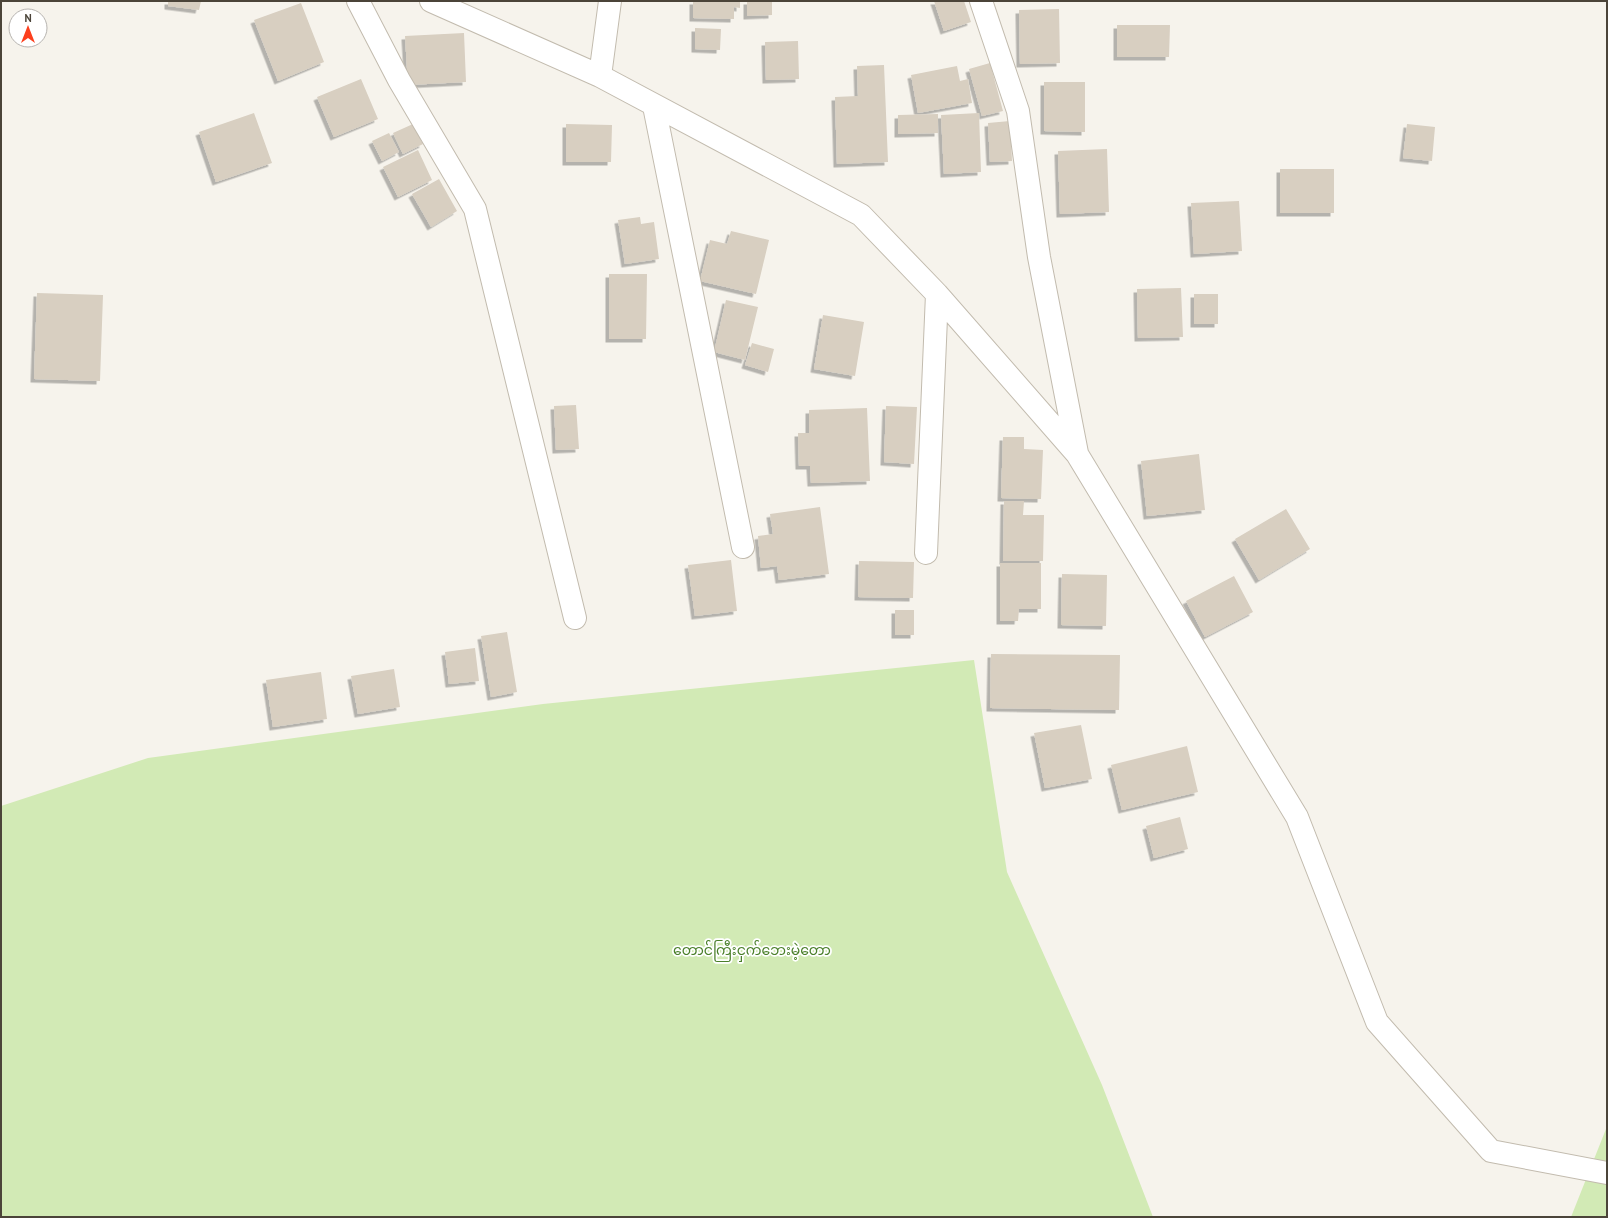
<svg xmlns="http://www.w3.org/2000/svg" width="1608" height="1218" font-family="'PT Sans','Noto Sans Myanmar',sans-serif">
<style>
.green{fill:#d2eab5}
.building{fill:#d8cfc1;filter:url(#shadow)}
.lines{fill:none;stroke-linecap:round;stroke-linejoin:round}
.street-casing{stroke:#c2bbae;stroke-width:24}
.street{stroke:#fff;stroke-width:22}
.labels{text-anchor:middle;stroke-width:3.5;stroke-linejoin:round;paint-order:stroke}
.park-label{font-size:14px;fill:#4a7f2a;stroke:#fff}
</style>
<defs>
<filter id="shadow"><feDropShadow dx="-3.5" dy="3.5" stdDeviation="0" flood-color="#0004"/></filter>
</defs>
<rect width="100%" height="100%" fill="#f6f3ec"/>
<!-- green -->
<path class="green" d="M974,660L1007,872L1102,1085L1153,1217H1V806L148,758L543,704Z
M1606,1129L1607,1217H1571Z"/>
<!-- building -->
<path class="building" d="M168,1H201L199,10L168,6Z
M693,1H740V8L734,7V19L693,18Z
M747,1H772V15L747,16Z
M934,1H964L971,22L944,31Z
M301,3L324,62L278,81L254,20Z
M1059,9L1060,63L1020,64L1019,10Z
M1117,25H1170L1169,57H1117Z
M695,28L721,29L720,50L695,49Z
M464,33L466,82L408,85L405,36Z
M798,41L799,79L766,80L765,42Z
M990,63L1003,111L982,116L969,69Z
M884,65L888,162L837,164L835,97L858,96L857,66Z
M957,66L960,81L968,79L972,103L918,113L911,75Z
M361,79L378,119L334,137L317,97Z
M1044,82H1085V132L1044,131Z
M254,113L272,163L216,182L199,132Z
M979,113L981,172L944,174L941,115Z
M938,114V133L898,134V115Z
M1010,121L1012,161L990,162L988,123Z
M413,124L423,144L403,154L393,133Z
M566,124L612,125L611,162H566Z
M1407,124L1435,127L1432,161L1403,158Z
M389,133L399,152L382,161L372,141Z
M1107,149L1109,212L1060,214L1058,151Z
M418,150L432,180L398,197L383,167Z
M1280,169H1334V213H1280Z
M439,179L457,211L431,227L412,194Z
M1239,201L1242,251L1194,254L1191,203Z
M640,217L641,224L654,222L659,259L625,264L618,220Z
M731,231L769,240L756,294L700,281L710,240L727,244Z
M609,274H647L646,339H609Z
M1181,288L1183,337L1138,338L1137,289Z
M37,293L103,295L100,381L34,379Z
M1194,294H1218V324H1194Z
M726,300L758,307L745,360L714,352Z
M823,315L864,322L855,376L814,369Z
M752,343L774,349L768,372L745,365Z
M576,405L579,449L556,450L554,406Z
M886,406L917,407L914,464L884,462Z
M867,408L870,481L811,483L810,466H799L798,433H809V410Z
M1003,437H1024V449L1043,450L1041,499L1001,498Z
M1199,454L1205,510L1147,516L1141,461Z
M1004,501H1024L1023,515H1044L1043,561H1003Z
M820,507L829,574L779,580L777,566L761,568L758,536L773,534L770,514Z
M1286,509L1310,549L1259,580L1235,539Z
M731,560L737,611L695,616L688,565Z
M859,561L914,562L913,598L858,597Z
M1000,563H1041V609H1019L1018,621H1000Z
M1062,574L1107,575L1106,626L1061,625Z
M1234,576L1253,612L1205,637L1186,601Z
M895,610H914V635H895Z
M507,632L517,692L491,697L481,636Z
M475,648L479,681L449,684L445,652Z
M991,654L1120,655L1119,710L990,708Z
M394,669L400,707L358,714L351,676Z
M321,672L327,719L273,727L266,680Z
M1081,725L1092,779L1045,788L1034,733Z
M1187,746L1198,792L1122,810L1111,765Z
M1180,817L1188,849L1154,858L1146,826Z"/>
<g class="lines">
<!-- street casing -->
<g class="street-casing">
<path id="street" d="M358,1L399,80L475,209L575,618
M431,1L600,76L861,215L937,294L1077,454L1297,817L1377,1022L1491,1151L1607,1173
M981,1L1018,111L1039,257L1077,453
M600,76L610,1
M654,106L743,547
M926,553L937,294"/>
</g>
<!-- street -->
<use href="#street" class="street"/>
</g>
<g class="labels">
<!-- park labels -->
<g class="park-label">
<text x="752" y="955">တောင်ကြီးငှက်ဘေးမဲ့တော</text>
</g>
</g>
<!-- border -->
<rect width="1608" height="1218" fill="none" stroke="#4b4439" stroke-width="4"/>
<!-- north arrow -->
<g transform="translate(28 28)"><circle r="19" fill="#ffffff" stroke="#b7b4b0"/>
<path d="M0-3L7 15L0 10L-7 15Z" fill="#fc3f1d"/>
<text y="-6" font-size="11" font-weight="bold" text-anchor="middle" fill="#4b4439">N</text>
</g>
</svg>
